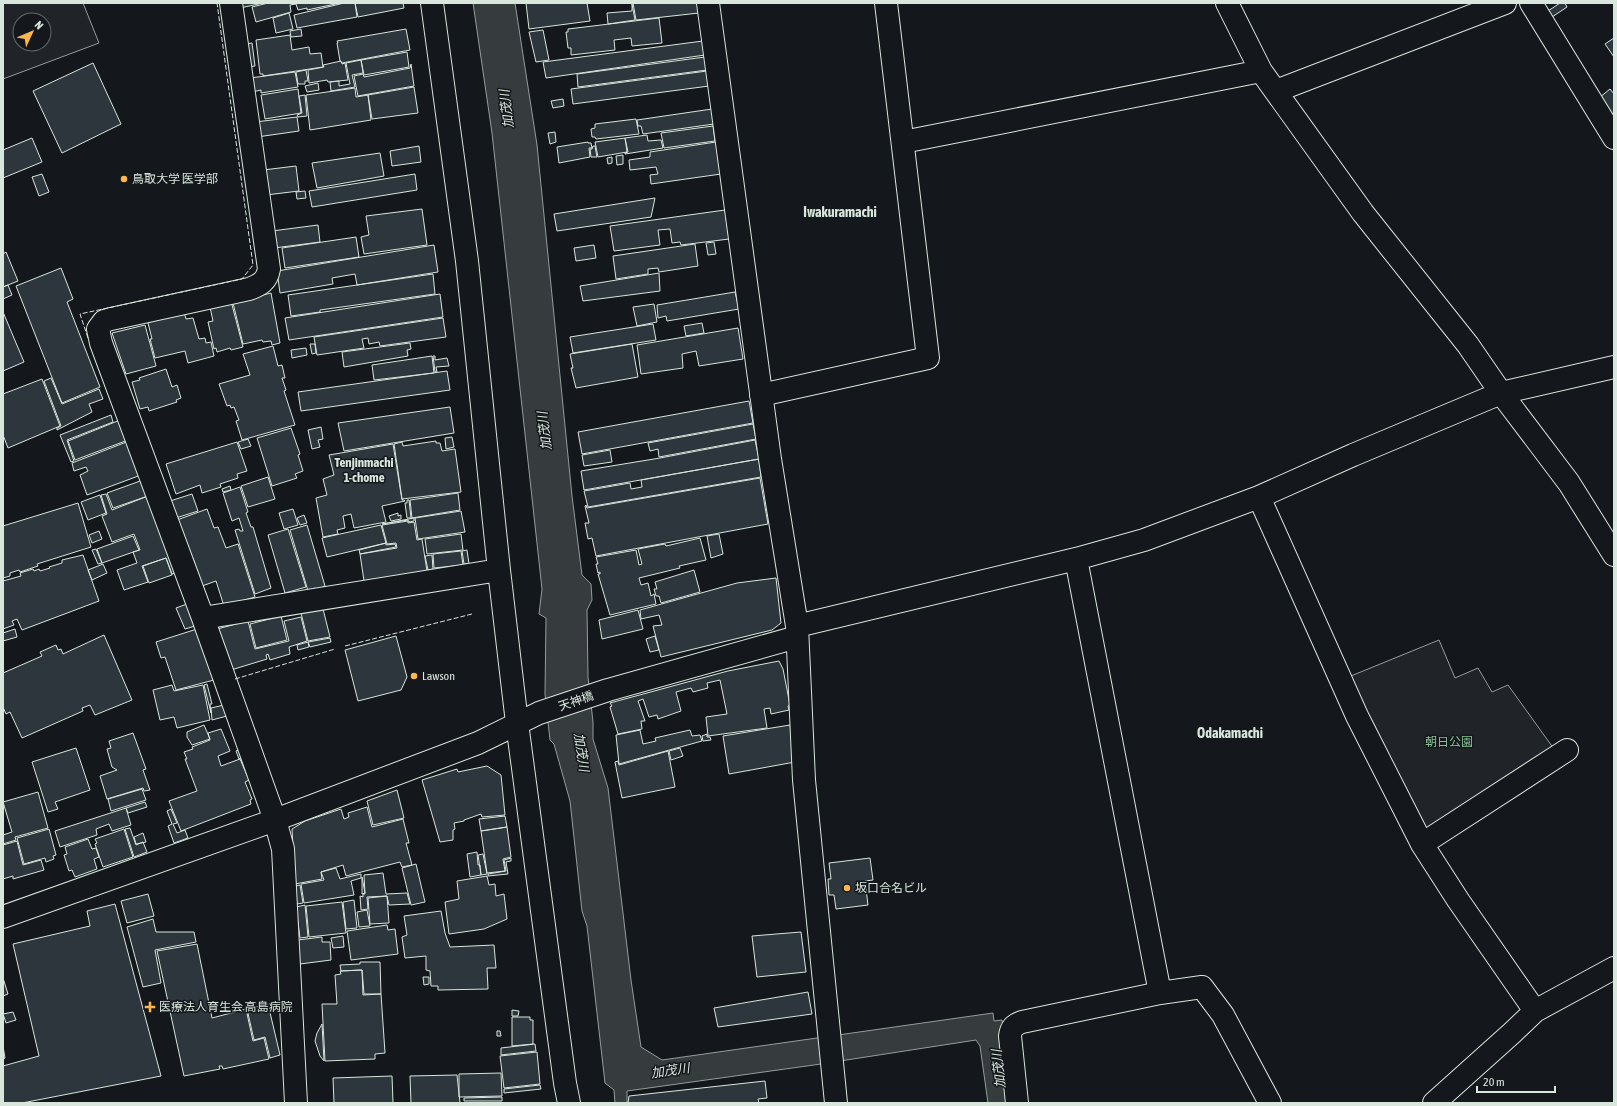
<svg xmlns="http://www.w3.org/2000/svg" width="1617" height="1106" font-family="'Asap Condensed','Noto Sans JP',sans-serif">
<style>
.green{fill:#202428;stroke:#939e99;fill-rule:evenodd}
.water{fill:#363b3e;stroke:#939e99}
.building{fill:#2c363c;stroke:#d8e6dc}
.lines{fill:none;stroke-linecap:round;stroke-linejoin:round}
.minor-casing{stroke:#d8e6dc;stroke-width:24}
.minor{stroke:#14181c;stroke-width:22}
.fence{stroke:#d8e6dc;stroke-width:1;stroke-dasharray:5 2;stroke-linecap:butt}
.poi-dot{fill:#ffb74d;stroke:#14181c;stroke-width:1.5}
.labels{text-anchor:middle;stroke-width:3;stroke-linejoin:round;paint-order:stroke}
.poi-label{font-size:12px;fill:#d8e6dc;stroke:#14181c;text-anchor:start}
.street-label{font-size:12px;fill:#d8e6dc;stroke:#14181c}
.park-label{font-size:12px;fill:#8ac095;stroke:#14181c}
.water-label{font-size:13px;font-style:italic;fill:#d8e6dc;stroke:#14181c}
.neighbourhood-label{font-size:13px;font-weight:bold;fill:#d8e6dc;stroke:#14181c}
.quarter-label{font-size:14px;font-weight:bold;fill:#d8e6dc;stroke:#14181c}
</style>
<rect width="100%" height="100%" fill="#14181c"/>
<!-- green -->
<path class="green" d="M3,3H83L99,43L3,79ZM20,20H44V44H20Z
M1439,640L1455,678L1478,668L1492,692L1508,685L1554,749L1431,832L1420,830L1346,678Z"/>
<!-- water -->
<path class="water" d="M473,3H515L537,145L572,496L582,575L591,584L592,600L587,610L588,677L593,722V739L608,788L631,980L641,1047L662,1060L993,1013L994,1021L1002,1020L1011,1103H988L980,1046L976,1040L814,1065L627,1091V1103H615L614,1090L605,1083L587,926L582,911L570,801L554,744L550,740L545,694L546,618L539,614L542,589L492,133Z"/>
<!-- building -->
<path class="building" d="M239,3H263L240,8Z
M268,3H340L307,10V8L298,10L296,4L290,5L291,12L256,22L252,7Z
M344,3H355L357,17L297,28L294,15Z
M355,3H403L404,8L358,17Z
M526,3H587L590,21L529,29Z
M633,3H698L699,13L636,20Z
M1560,3H1565L1567,7L1552,17L1548,11Z
M632,4L635,20L608,24L607,13L632,11Z
M289,13L293,29L276,33L273,18Z
M659,18L662,43L632,46L631,38L614,40L615,50L571,55V48H568L566,32H568V29Z
M301,29L302,36L291,37L290,31Z
M406,29L410,50L342,63L340,61L337,43H338L337,41Z
M543,30L549,60L536,62L529,32Z
M290,35L292,50L309,47L310,54L321,53L323,67L263,76V74H260L256,40Z
M1614,38V57L1605,44Z
M703,41L705,55L546,78L543,62Z
M252,43L255,66L248,67L244,44Z
M407,52L409,67L364,75L361,60Z
M705,57L707,70L578,87L577,74Z
M361,60L363,73L352,75L355,87L331,91L330,82L339,81V86L350,84L346,63Z
M341,61L342,64L345,63L348,80L328,82L327,80L309,83L308,70L324,67L323,65Z
M93,63L121,124L62,153L33,91Z
M411,64L414,86L358,96L354,76L363,74L364,77L410,68Z
M306,70L308,81H305V84H298L296,72Z
M707,71L709,86L573,104L571,89Z
M295,72L298,87L261,93V90L252,92L250,78Z
M318,83L319,90L307,92L305,86Z
M414,87L418,113L372,119L368,95Z
M355,88L356,97L368,95L371,120L310,130L306,95Z
M298,89L301,113L265,119L261,95Z
M1610,89L1614,94V113L1612,115L1599,98Z
M305,95L307,116L298,117L297,115L302,113L299,96Z
M563,99L564,106L553,108L551,101Z
M712,109L714,124L643,134L641,126H638L637,120Z
M297,117L299,131L257,137L255,122Z
M636,119L639,134L596,139L595,137H592L591,129L595,128V124Z
M713,126L715,141L664,148L661,133Z
M555,132L556,142L550,144L548,133Z
M647,135L648,141L661,140L663,148L625,154V153L628,152L625,138Z
M32,138L42,162L3,178V150Z
M625,138L627,152L598,157L595,142Z
M588,142V143H591L592,148H589L590,157L559,163L557,147Z
M716,142L721,174L651,184L650,175L658,174L656,167L630,170L629,160L650,157V152Z
M419,146L421,162L392,166L390,151Z
M593,146H595L597,157H591L590,149H592Z
M380,153L384,176L317,188L312,163Z
M623,155V164L617,165L616,156Z
M612,157V163L608,164L607,158Z
M296,166L299,191L266,195L263,170Z
M42,174L49,192L39,196L32,177Z
M415,174L417,190L312,207L309,191Z
M305,191L306,198L297,199L296,192Z
M655,198L651,217L557,231L554,214Z
M422,209L427,245L364,254L361,237L369,235L366,216Z
M725,210L729,239L681,245L680,242L672,243L670,229L658,230L660,245L614,251L610,226Z
M318,225L320,242L274,248L272,231Z
M356,237L359,257L285,268L282,248Z
M714,242L716,254L708,255L706,243Z
M695,244L698,266L659,272L658,268L648,269V274L616,279L613,256Z
M434,245L438,272L357,285L355,274L332,278L333,284L280,293L277,271Z
M594,245L596,258L576,261L574,248Z
M6,252L18,281L3,287V254Z
M61,268L73,299L67,302L100,387L62,403L16,286Z
M659,273L660,291L583,301L580,286Z
M433,274L435,294L320,310V312L291,316L288,295Z
M8,285L12,295L3,299V287Z
M735,292L739,309L667,321L666,316L658,318L657,305Z
M271,293L280,343L272,345L271,341L263,342L262,340L243,344L233,303Z
M440,294L443,317L289,340L285,318Z
M231,301L243,347L231,350L230,348L217,352L216,348L214,349L208,322L213,321L210,307Z
M654,304L657,322L637,326L633,307Z
M3,312L24,362L3,371Z
M184,312L186,319L193,318L199,339L205,338L206,343L211,342L214,356L188,363L185,351L155,358L150,339H152L147,319Z
M443,318L446,337L380,346L379,342L369,344L368,338L362,339L364,348L317,355L314,337Z
M702,323L704,333L686,336L684,326Z
M653,324L656,340L573,353L570,337Z
M145,325L156,366L126,374L112,333Z
M738,328L743,359L699,366L696,351L682,354L683,368L641,374L637,345Z
M410,343L411,349L407,350L408,356L344,367L342,352Z
M310,344H315L316,353L312,354Z
M632,344L638,377L576,388L571,368H573L570,354Z
M273,346L278,366L282,365L285,378H282L286,390L284,391L295,425L242,440L236,421L239,420L234,407L231,408L230,405L227,406L219,384L250,375L243,354Z
M306,348L307,355L292,358L291,350Z
M432,356L434,373L374,380L372,365Z
M433,356H435V360L447,358L449,366L436,367L437,372H435Z
M166,369L172,387L177,385L181,398L176,400L177,402L149,411L148,407L140,409L132,382L140,380L139,378Z
M447,371L450,390L301,411L298,392Z
M51,378L62,404L99,389L103,399L89,404L92,412L57,430V428L61,426L44,381Z
M42,379L60,426L8,448L3,435V394Z
M749,401L753,423L582,454L578,432Z
M450,407L454,433L344,451L338,423Z
M111,415L113,422L67,440L74,461L71,462L60,435Z
M120,420L128,440L75,460L68,441Z
M753,424L756,439L659,457L658,449L650,451L648,443Z
M321,427L323,439L318,440L320,447L312,449L308,430Z
M291,428L300,454L298,455L303,471L295,474L297,478L272,486L257,438Z
M452,437L454,447L446,449L445,438Z
M248,439L251,446L241,449L238,442Z
M755,440L759,459L584,490L581,471L660,458Z
M129,441L141,475L87,495L80,475L88,471L86,467L74,471L72,463Z
M436,441V443H440L442,451L455,449L461,492L402,499L394,444L402,442L403,446Z
M237,442L247,471L237,474L238,478L220,484L221,487L202,493L200,485L176,494L166,464Z
M393,444L402,500H404L405,501L382,506L386,522L354,528L351,514L343,516L345,528L337,530L338,534L323,537L316,498L327,495L323,479L334,475L329,455Z
M610,450L612,462L584,466L582,455Z
M759,459L761,477L588,507L584,491L630,483L631,489L642,487L641,480Z
M268,477L275,499L248,507L241,486Z
M760,478L768,524L596,556L592,538L588,539L585,523H589L585,506L586,505L587,508Z
M143,480L148,496L113,508L107,493Z
M230,486L231,490L223,492L222,489Z
M240,487L248,512L246,513L251,527H253L271,588L255,594L235,530L239,529L240,531H243L239,518L232,521L223,493Z
M458,493L460,510L412,518L410,500Z
M106,494L112,510L148,496L176,573L172,574L166,558L142,566L148,582L124,590L117,570L137,563L133,552L140,550L134,534L112,542L102,516L107,514L101,495Z
M192,494L198,511L176,518L170,501Z
M100,495L106,513L88,520L81,502Z
M407,500H409L411,518H407L405,503H407Z
M78,503L91,547L37,564L38,566L20,572L19,570L10,573V576L3,578V526Z
M207,509L214,528L218,527L226,548L238,544L255,597L224,606L216,581L202,586L193,558L190,559L177,520Z
M293,509L298,525L284,529L279,513Z
M461,511L465,532L418,539L415,518Z
M398,513V516L401,515V519L391,521L389,516Z
M304,515L307,523L300,525L297,518Z
M414,518V521L409,522L408,520L382,524Z
M408,521V523L414,522L417,540L422,539L427,571L364,581L360,554L397,548L396,543L387,544L382,525Z
M307,525L325,586L317,590L315,588L308,591L290,530Z
M381,525L386,543L327,557L322,538Z
M288,529L306,587L285,593L268,535Z
M99,531L102,539L92,543L89,535Z
M461,534L463,550L427,554L425,539Z
M719,534L723,554L711,558L707,536Z
M133,536L139,550L102,563L97,549Z
M700,538L706,560L679,566L680,568L639,578L641,585L648,583L651,596L654,594L656,604L610,615L598,574H600V572L598,573L596,564H598L596,557L636,550L639,565L642,564L638,549L665,544L666,546Z
M386,543V545L395,544L396,547L360,554L359,550Z
M96,549L102,563L98,564L92,550Z
M467,550L469,564H464L462,551Z
M461,551L463,565L434,568L433,554Z
M83,555L99,601L22,630L17,619L12,621L14,625L3,629V581L21,576L20,573L33,569L34,571L39,569L40,571L50,568L49,567L62,563V560Z
M432,555L433,569L428,570L425,556Z
M166,558L172,575L149,583L143,566Z
M103,564L107,573L92,580L88,570Z
M694,570L700,592L661,603L659,596H656L654,589H657L655,582Z
M776,578L781,623L772,630L661,657L653,626L662,625L659,615L641,619L640,610L737,583Z
M187,604L195,626L185,629L176,608Z
M323,609L330,637L308,641L301,613Z
M638,610L643,629L602,639L599,620Z
M281,616L287,640L256,648L250,624Z
M301,617L307,641L289,647L290,654L270,660L268,654L266,655L267,659L231,670L217,629L248,621L255,649L289,641L284,621Z
M15,629L17,637L3,641V633Z
M197,629L214,680L176,690L165,657L161,658L156,642Z
M104,635L132,700L95,715L90,705L82,708L83,711L22,738L10,712L6,714L3,707V673L42,656L40,652L56,645L58,650L61,649L63,654Z
M396,636L407,677L401,690L358,701L345,650Z
M655,636L659,650L650,652L646,639Z
M330,638L331,642L310,647L308,642Z
M308,642L309,647L298,650L297,645Z
M779,661L783,669L790,705L788,706L789,710L771,714L770,708L764,709L767,728L708,736L706,717L727,714L720,680L707,683L708,688L693,692L691,688L676,692L681,711L658,719L657,715L649,717L643,699L638,701L645,721H641L642,729L618,734L610,707L612,706L610,703L728,671Z
M207,684L212,704H210L211,713L204,685Z
M172,685L174,691L203,685L210,720L177,728L174,717L160,720L153,690Z
M224,705L227,716L212,720L211,708Z
M204,725L210,739L192,745L187,737V732Z
M790,725L795,762L729,774L723,736Z
M221,729L230,751L218,756L221,766L240,759L249,780L245,782L252,799L250,800L251,804L181,831L169,801L197,791L185,759H187L184,752L193,749L192,747L210,740L208,733Z
M640,730L643,744L656,741L655,738L690,730L692,736L700,735L702,741L619,764L616,735Z
M133,733L146,769L143,770L150,790L144,791L143,788L107,799L100,776L117,770L112,767L107,749L111,748L109,741Z
M707,734V737H710L711,740L703,741L702,736Z
M76,748L90,790L55,802L58,809L48,812L32,762Z
M680,748L683,756L671,760L669,751Z
M241,749V758L239,759L236,751Z
M668,751L675,787L622,798L615,762L618,761L619,765Z
M487,766L501,775L505,815L482,817L481,814L464,820V821L454,823L455,829L453,830V840L440,842L422,780L457,769L458,772Z
M142,789L146,800L111,811L108,799Z
M397,790L404,818L373,825L367,801Z
M38,792L48,828L15,837L16,840L3,844V835L12,832L3,802Z
M145,802L147,807L128,813L126,808Z
M367,807L372,827L403,819L409,843H406L412,865L402,867L400,862L346,876L343,865L321,872L322,879L295,884L292,829L305,821L341,809L344,819L349,817L348,813Z
M126,808L131,825L112,831L109,824L96,829L97,835L60,847L55,831Z
M171,809L177,823L173,824L177,833L185,830L188,838L174,843L168,826L172,824L167,811Z
M505,816L507,827L481,831L479,819Z
M507,827L511,857L503,859L505,871L487,873L481,831Z
M130,828L136,845L143,842L147,852L134,857L125,829Z
M49,829L56,855L53,856L54,859L46,862L45,858L24,864L17,838Z
M124,829L133,857L103,867L95,844L97,843L95,839Z
M143,833L146,842L136,844L134,837Z
M88,839L92,849L96,848L99,857L94,859L97,869L75,877L72,870L69,871L64,855L67,854L65,847Z
M17,841L23,865L41,860L44,870L13,879V876L3,879V845Z
M477,852L478,865H480L481,875L470,877L467,854Z
M483,854L487,874L481,875L478,855Z
M511,858V861L506,862L508,874L488,876V874L506,871L504,860Z
M870,858L873,880L865,881L868,905L836,909L834,895H829L828,879H831L829,863Z
M416,864L425,902L411,905L402,868Z
M336,868L340,879L361,874V878L351,881L354,895L304,903L301,884L324,880L321,872Z
M383,873L386,894L407,893L410,904L389,905L387,896L367,897L368,909L361,910L360,896L363,897V894H365L364,875Z
M487,876L489,885L495,884L496,896L504,894L507,919L484,929L449,934L445,902L459,899L457,881Z
M362,877L365,893L362,894Z
M300,885L303,903L297,904L294,886Z
M148,894L154,916L127,923L121,901Z
M387,896L389,923L370,924L368,898Z
M354,900L357,928L346,929L343,902Z
M342,902L346,933L309,937L306,906Z
M115,904L161,1076L22,1103H3V1066L39,1056L13,944L90,926L87,911Z
M305,905L308,937L300,938L296,907Z
M367,910L370,926L359,927L357,912Z
M441,911L445,933L450,947L494,945L496,968H487L488,989L438,990V986H431L430,971L426,970V956L405,958L402,937L407,935L404,916Z
M153,919L156,932H194L196,942L155,950L161,983L143,987L127,927Z
M387,925L388,930L395,929L398,954L351,960L347,931Z
M801,932L806,972L757,977L752,936Z
M343,936L344,947L333,948L331,938Z
M322,937V942H330L331,960L300,964L298,940Z
M197,944L212,1018L246,1009L253,1041L264,1038L269,1059L223,1069L222,1066H219L220,1069L184,1076L157,951Z
M360,962H380L381,994H364L362,970L341,971L340,965L360,964Z
M362,970L363,995L381,994L385,1053L375,1054V1059L325,1061L322,1004H337L335,975L341,974L340,971Z
M423,977H429V984L424,985Z
M3,978L8,994L3,996Z
M808,992L812,1014L718,1027L714,1008Z
M268,1004L280,1055L270,1058L265,1037L254,1040L247,1009Z
M512,1010L519,1011L518,1016H512Z
M13,1012L16,1020L6,1023L3,1014Z
M512,1017H530V1020H533V1044L512,1046Z
M322,1024L324,1061L320,1056L315,1041L317,1033Z
M497,1031H500L501,1036H497Z
M535,1044L536,1051L501,1055V1048Z
M3,1046L5,1058L3,1059Z
M537,1052L540,1084L504,1088L500,1056Z
M501,1073L502,1096L459,1097V1074Z
M457,1075L460,1103H411L410,1076Z
M392,1076L393,1103H334L333,1078Z
M765,1081L767,1098L758,1099L759,1103H628L629,1096Z
M540,1085L541,1089L504,1093V1089Z
M502,1097V1101H464V1098Z"/>
<g class="lines">
<!-- minor casing -->
<g class="minor-casing">
<path id="minor" d="M231,3L269,269C267,281 260,285 249,289L111,319L104,321L98,329L101,343L203,618L275,820L283,849L296,1103
M432,3L467,261L499,570L517,723L565,1083L569,1103
M708,3L770,459L797,626L804,780L836,1103
M1227,3L1261,71L1363,213L1468,345L1501,393L1569,483L1614,555
M1531,3L1614,138
M1276,91L1505,3
M903,142L1261,71
M761,395L928,358L886,3
M1259,497L1357,716L1422,844L1458,900L1535,1011
M1076,559L1160,993
M203,618L499,570
M797,626L1076,559L1144,540L1259,497L1353,455L1501,393L1614,367
M1422,844L1567,750
M3,917L275,820L478,743L539,713L608,690L797,637
M1017,1103L1010,1036C1011,1028 1014,1025 1022,1022L1160,993L1202,987L1223,1015L1270,1103
M1434,1103L1512,1033L1535,1011L1614,968"/>
</g>
<!-- minor -->
<use href="#minor" class="minor"/>
<!-- fence -->
<path class="fence" d="M88,338L80,314L242,279L253,265L217,3
M345,646L472,614
M235,679L335,649"/>
</g>
<!-- markers -->
<g class="poi-dot">
<circle cx="124" cy="179" r="4"/>
<circle cx="414" cy="676" r="4"/>
<circle cx="847" cy="888" r="4"/>
<path d="M148 1001h4v4h4v4h-4v4h-4v-4h-4v-4h4z"/>
</g>
<g class="labels">
<!-- poi labels -->
<g class="poi-label">
<text x="132" y="183">鳥取大学 医学部</text>
<text x="422" y="680">Lawson</text>
<text x="855" y="892">坂口合名ビル</text>
<text x="159" y="1011">医療法人育生会 高島病院</text>
</g>
<!-- street labels -->
<g class="street-label">
<text transform="translate(576 701) rotate(-19)" y="4">天神橋</text>
</g>
<!-- park labels -->
<g class="park-label">
<text x="1449" y="746">朝日公園</text>
</g>
<!-- water labels -->
<g class="water-label">
<text transform="translate(506 109) rotate(-97)" y="5">加茂川</text>
<text transform="translate(544 431) rotate(-97)" y="5">加茂川</text>
<text transform="translate(582 752) rotate(82)" y="5">加茂川</text>
<text transform="translate(998 1069) rotate(-96)" y="5">加茂川</text>
<text transform="translate(670 1070) rotate(-8)" y="5">加茂川</text>
</g>
<!-- neighbourhood labels -->
<g class="neighbourhood-label">
<text x="364" y="467">Tenjinmachi<tspan x="364" dy="15">1-chome</tspan></text>
</g>
<!-- quarter labels -->
<g class="quarter-label">
<text x="840" y="217">Iwakuramachi</text>
<text x="1230" y="738">Odakamachi</text>
</g>
</g>
<!-- border -->
<rect width="1617" height="1106" fill="none" stroke="#d8e6dc" stroke-width="8"/>
<!-- north arrow -->
<g transform="translate(32 32) rotate(46)"><circle r="19" fill="#14181c" stroke="#626a69"/>
<path d="M0-3L7 15L0 10L-7 15Z" fill="#ffb74d"/>
<text y="-6" font-size="11" font-weight="bold" text-anchor="middle" fill="#d8e6dc">N</text>
</g>
<!-- scale -->
<path d="M1477 1086v6h78v-6" fill="none" stroke="#d8e6dc" stroke-width="2"/>
<text x="1483" y="1086" font-size="12" fill="#d8e6dc" stroke="#14181c" stroke-width="3" paint-order="stroke">20 m</text>
</svg>
